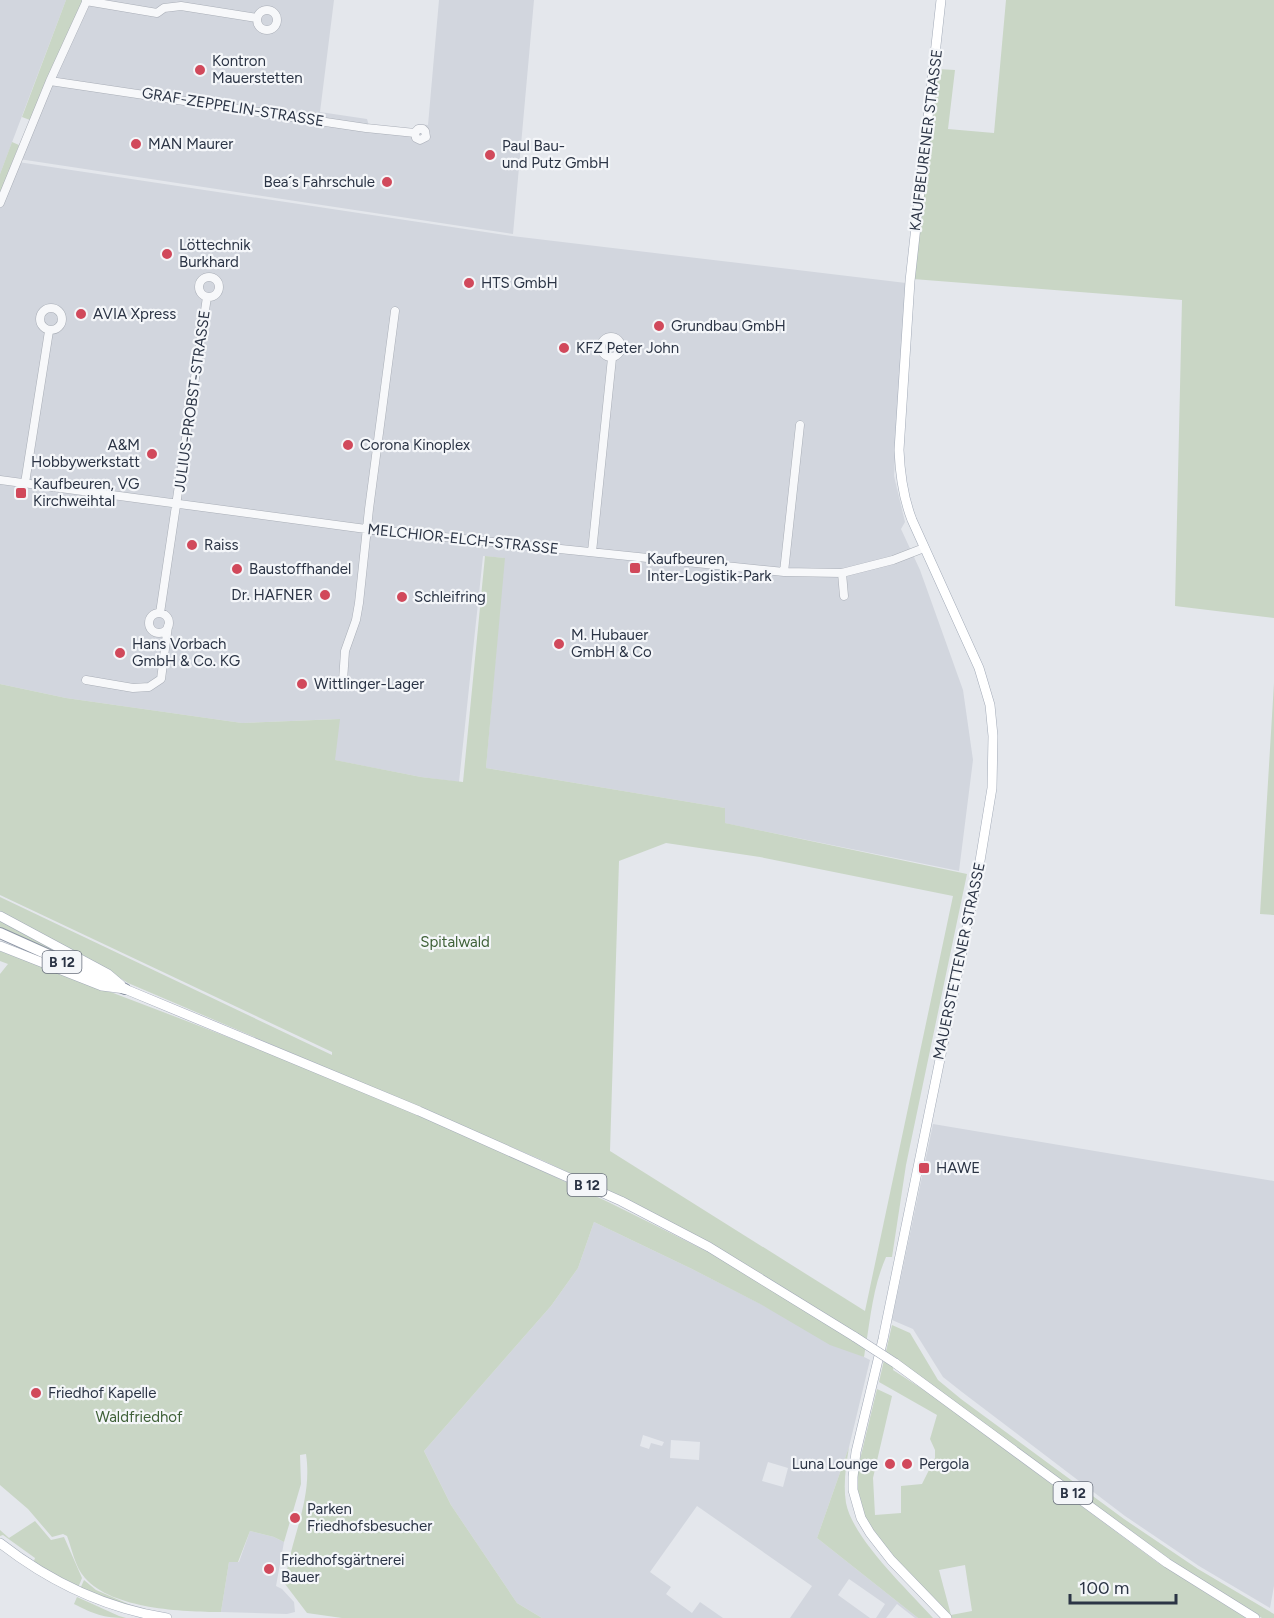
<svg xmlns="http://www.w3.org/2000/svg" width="1274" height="1618" font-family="Figtree,sans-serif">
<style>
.built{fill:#d2d6de;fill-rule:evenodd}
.green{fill:#c9d6c5;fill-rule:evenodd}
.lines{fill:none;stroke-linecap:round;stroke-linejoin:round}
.minor-casing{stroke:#a9aeb7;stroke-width:9}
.major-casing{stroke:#a3abb8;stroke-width:10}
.highway-casing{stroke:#8b94a3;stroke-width:12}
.minor{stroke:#f7f8fa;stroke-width:8}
.major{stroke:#fff;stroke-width:9}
.highway{stroke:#fff;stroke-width:10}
.major-bridge-casing{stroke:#a3abb8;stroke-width:10;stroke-linecap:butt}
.major-bridge{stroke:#fff;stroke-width:9}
.poi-dot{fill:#d1495b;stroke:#f4f6f9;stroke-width:2}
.labels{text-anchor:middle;stroke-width:4.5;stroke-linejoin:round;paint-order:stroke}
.shield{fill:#f4f6f9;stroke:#676e7b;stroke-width:1.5}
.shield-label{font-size:14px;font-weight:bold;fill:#2b3445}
.poi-label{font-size:15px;fill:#2b3445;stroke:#f4f6f9;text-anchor:start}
.street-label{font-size:15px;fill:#2b3445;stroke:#f4f6f9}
.park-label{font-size:15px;fill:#3f6138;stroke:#f4f6f9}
</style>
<rect width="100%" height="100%" fill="#e4e7ec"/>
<!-- built -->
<path class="built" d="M0,0H66L0,174Z
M91,0H334L320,112L367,119L369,126L413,132L418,124L428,125L439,0H534L513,234L19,159Z
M18,162L512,236L906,283L894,476L905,522L901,529L920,570L963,690L973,760L959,871L724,823L725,808L486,768L504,558L483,556L459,782L421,777L334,760L339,719L242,723L66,698L0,684V208Z
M933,1124L1274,1181V1586L1270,1608L1199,1566L1125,1516L962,1392L943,1377L913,1329L892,1320Z
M594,1222L692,1269L870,1360L849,1447L817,1538L918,1618H915L897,1604L886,1618H876L885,1604L849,1579L838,1595L870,1618H790L812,1586L697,1506L650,1572L671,1587L666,1594L692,1613L700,1602L723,1618H542L517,1603L451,1505L424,1451L551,1306L578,1268ZM643,1435L664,1442L662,1446L651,1443L649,1449L640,1446ZM671,1440L700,1442L699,1460L670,1458ZM768,1462L788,1468L783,1487L762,1481Z
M250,1531L274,1537L284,1542L276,1586L282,1589L294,1602L295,1612L287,1614L221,1612L229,1562H239Z"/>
<!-- green -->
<path class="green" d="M66,0H83L30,120L22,117Z
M1006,0H1274V618L1175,606L1182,300L913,279L938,69L955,70L948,129L994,133Z
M12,142L19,145L0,194V174Z
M485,556L505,558L486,768L725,808V823L967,874L906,1165L892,1257H886C872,1289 870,1323 864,1357L830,1345L762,1305L692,1269L594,1222L578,1268L551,1306L424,1451L451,1505L517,1603L542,1618H342L307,1613L285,1584C290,1538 313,1501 306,1454L300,1455L301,1484L284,1542L274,1537L250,1531L238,1562H229L221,1612C183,1612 112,1609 85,1578C75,1567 72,1549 67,1536L63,1534L52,1537L28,1509L0,1485V974L8,964L0,961V951C241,1039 480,1134 708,1252L622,1198L544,1161L128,983L109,971L0,914V897L332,1055V1052L0,895V684L66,698L242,723L340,719L335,760L421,777L463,782ZM666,843L760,857L953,896L865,1311L610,1151L619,861Z
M1274,683V915L1260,914Z
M0,917L82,963L81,966L0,928Z
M892,1325L910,1333L938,1380L961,1399L1124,1519L1198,1569L1274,1614V1618H1262L1207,1585L1171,1560L896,1359L893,1370L930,1394L1157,1562L1246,1618H950L872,1533L857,1500L856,1476L877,1389L892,1396L873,1478L875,1515L901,1513V1486L922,1484L935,1458V1450L930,1439L937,1415L879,1382ZM965,1565L972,1611L951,1615L939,1570Z
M849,1447C846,1466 843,1484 846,1503C853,1539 908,1590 933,1618H918L817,1538Z
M35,1521L51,1540L64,1537L82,1578L78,1588L33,1564L35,1558L3,1535L0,1536V1530L9,1538Z
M84,1580L96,1590L133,1606V1608L80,1589Z
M77,1597L119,1616L126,1618C103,1618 94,1614 74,1604Z"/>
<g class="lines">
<!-- minor casing -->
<g class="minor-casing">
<path id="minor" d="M86,1L157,13L164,8L181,6L257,18
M257 20a10 10 0 1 1 20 0a10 10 0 1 1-20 0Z
M50,81L366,128L415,133L418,129H423L425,131L426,137L420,140L416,138L415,133
M0,203L50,81L87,0
M199 287a10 10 0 1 1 20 0a10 10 0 1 1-20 0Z
M40 319a11 11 0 1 1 22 0a11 11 0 1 1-22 0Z
M601 347a10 10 0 1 1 20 0a10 10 0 1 1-20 0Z
M0,480L366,529L784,572L842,573L893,560L924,548
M25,483L49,331
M592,552L612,358
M784,572L800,425
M842,573L844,596
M160,613L207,297
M149 623a10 10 0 1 1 20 0a10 10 0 1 1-20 0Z
M86,680L133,688L149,687L161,679L168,626
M343,681L345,651L356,620L359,603L369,509L395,311"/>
</g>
<!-- major casing -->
<g class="major-casing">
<path id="major" d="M941,0L910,281L899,450C900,474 903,497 912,520L979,668L990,705L993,736L992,788L978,873L883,1339L856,1452L853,1477V1490L861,1518L870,1533L891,1560L947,1618
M0,916L108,974L121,985
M0,946L102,986L125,989L419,1111L621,1201L709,1247L855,1337
M895,1363L1167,1563L1255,1618
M0,1543C50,1582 104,1608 167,1618"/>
</g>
<!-- highway casing -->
<g class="highway-casing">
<path id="highway" d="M0,933L125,989"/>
</g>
<!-- minor -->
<use href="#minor" class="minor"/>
<!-- major -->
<use href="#major" class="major"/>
<!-- highway -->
<use href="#highway" class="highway"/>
<!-- major-bridge casing -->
<g class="major-bridge-casing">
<path id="major-bridge" d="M855,1337L895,1363"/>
</g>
<!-- major-bridge -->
<use href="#major-bridge" class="major-bridge"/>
</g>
<!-- markers -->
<g class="poi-dot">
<circle cx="200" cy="70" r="6"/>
<circle cx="136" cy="144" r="6"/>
<circle cx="490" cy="155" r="6"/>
<circle cx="387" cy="182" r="6"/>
<circle cx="167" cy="254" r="6"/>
<circle cx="469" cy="283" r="6"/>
<circle cx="81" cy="314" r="6"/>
<circle cx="659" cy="326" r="6"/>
<circle cx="564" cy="348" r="6"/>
<circle cx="348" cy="445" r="6"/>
<circle cx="152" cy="454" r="6"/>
<rect x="15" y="487" width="12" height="12" rx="3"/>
<circle cx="192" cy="545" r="6"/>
<rect x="629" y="562" width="12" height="12" rx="3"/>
<circle cx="237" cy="569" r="6"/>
<circle cx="325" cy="595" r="6"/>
<circle cx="402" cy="597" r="6"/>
<circle cx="559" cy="644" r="6"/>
<circle cx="120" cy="653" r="6"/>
<circle cx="302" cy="684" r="6"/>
<rect x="918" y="1162" width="12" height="12" rx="3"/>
<circle cx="36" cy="1393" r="6"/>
<circle cx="890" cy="1464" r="6"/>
<circle cx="907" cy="1464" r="6"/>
<circle cx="295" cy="1518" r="6"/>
<circle cx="269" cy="1569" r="6"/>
</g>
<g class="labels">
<!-- shield labels -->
<g class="shield">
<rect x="42.5" y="951" width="39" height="22" rx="4.5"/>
<rect x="567.5" y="1174" width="39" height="22" rx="4.5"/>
<rect x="1053.5" y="1482" width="39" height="22" rx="4.5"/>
</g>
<g class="shield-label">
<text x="62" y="967">B 12</text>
<text x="587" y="1190">B 12</text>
<text x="1073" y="1498">B 12</text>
</g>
<!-- poi labels -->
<g class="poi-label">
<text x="212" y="66">Kontron<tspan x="212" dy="17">Mauerstetten</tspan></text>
<text x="148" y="149">MAN Maurer</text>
<text x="502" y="151">Paul Bau-<tspan x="502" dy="17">und Putz GmbH</tspan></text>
<text x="375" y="187" text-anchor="end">Bea´s Fahrschule</text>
<text x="179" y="250">Löttechnik<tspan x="179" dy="17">Burkhard</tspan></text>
<text x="481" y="288">HTS GmbH</text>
<text x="93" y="319">AVIA Xpress</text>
<text x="671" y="331">Grundbau GmbH</text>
<text x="576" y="353">KFZ Peter John</text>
<text x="140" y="450" text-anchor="end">A&amp;M<tspan x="140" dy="17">Hobbywerkstatt</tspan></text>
<text x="360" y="450">Corona Kinoplex</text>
<text x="33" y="489">Kaufbeuren, VG<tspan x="33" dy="17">Kirchweihtal</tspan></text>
<text x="204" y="550">Raiss</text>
<text x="647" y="564">Kaufbeuren,<tspan x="647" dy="17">Inter-Logistik-Park</tspan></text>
<text x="249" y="574">Baustoffhandel</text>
<text x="313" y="600" text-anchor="end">Dr. HAFNER</text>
<text x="414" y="602">Schleifring</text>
<text x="571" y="640">M. Hubauer<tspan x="571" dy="17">GmbH &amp; Co</tspan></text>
<text x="132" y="649">Hans Vorbach<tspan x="132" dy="17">GmbH &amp; Co. KG</tspan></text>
<text x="314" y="689">Wittlinger-Lager</text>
<text x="936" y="1173">HAWE</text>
<text x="48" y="1398">Friedhof Kapelle</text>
<text x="878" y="1469" text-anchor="end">Luna Lounge</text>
<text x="919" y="1469">Pergola</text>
<text x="307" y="1514">Parken<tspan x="307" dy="17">Friedhofsbesucher</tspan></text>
<text x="281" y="1565">Friedhofsgärtnerei<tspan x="281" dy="17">Bauer</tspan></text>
</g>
<!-- street labels -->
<g class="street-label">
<text transform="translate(233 107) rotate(9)" y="5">GRAF-ZEPPELIN-STRASSE</text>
<text transform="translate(926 140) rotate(-83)" y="5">KAUFBEURENER STRASSE</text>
<text transform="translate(192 401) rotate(-82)" y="5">JULIUS-PROBST-STRASSE</text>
<text transform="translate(463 539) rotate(6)" y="5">MELCHIOR-ELCH-STRASSE</text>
<text transform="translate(959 961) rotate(-78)" y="5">MAUERSTETTENER STRASSE</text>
</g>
<!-- park labels -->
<g class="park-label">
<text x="455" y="947">Spitalwald</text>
<text x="139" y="1422">Waldfriedhof</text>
</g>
</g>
<!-- scale -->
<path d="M1070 1594v9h106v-9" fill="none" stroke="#2b3445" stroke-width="3"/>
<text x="1079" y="1594" font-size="18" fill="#2b3445" stroke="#f4f6f9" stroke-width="4.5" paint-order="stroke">100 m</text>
</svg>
